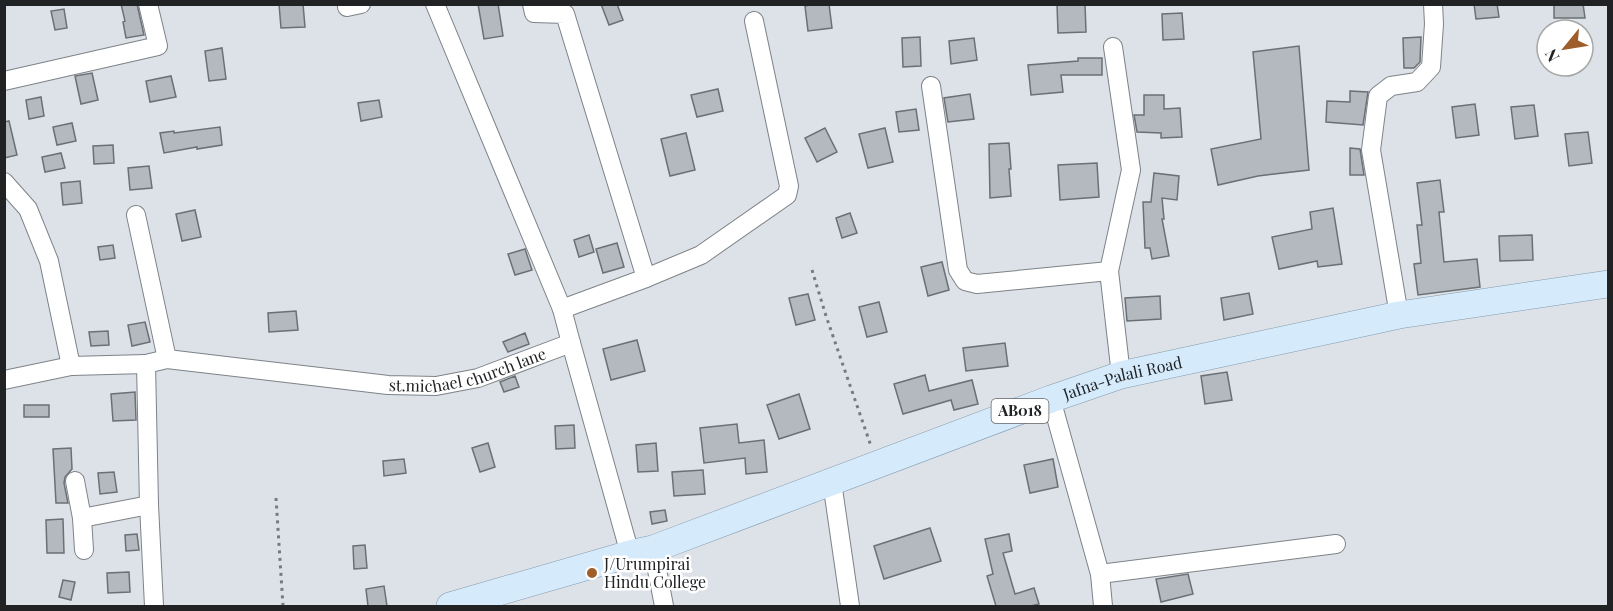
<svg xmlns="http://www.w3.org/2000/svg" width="1613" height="611" font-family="'Playfair Display',serif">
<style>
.building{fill:#b3b9be;stroke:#6a7074;stroke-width:1.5}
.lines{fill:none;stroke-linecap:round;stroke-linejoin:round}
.street-casing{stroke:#7d8388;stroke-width:20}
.primary-casing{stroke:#839bae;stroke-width:28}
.path{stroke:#777b7f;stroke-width:3;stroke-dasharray:3 4.5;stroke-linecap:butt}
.street{stroke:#fff;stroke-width:18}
.primary{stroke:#d5eafb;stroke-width:27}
.poi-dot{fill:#9f5d29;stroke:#fff;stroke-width:2}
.labels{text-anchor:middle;stroke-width:5;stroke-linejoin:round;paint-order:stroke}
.shield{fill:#fff;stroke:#636466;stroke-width:1.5}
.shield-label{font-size:15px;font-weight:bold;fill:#202224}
.street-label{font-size:16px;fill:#202224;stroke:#fff}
.poi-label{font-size:16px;fill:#202224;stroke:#fff;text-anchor:start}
</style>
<rect width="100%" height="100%" fill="#dce2e7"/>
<!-- building -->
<path class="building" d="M121,4H137L144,35L126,38L123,22L125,21Z
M279,4H303L305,27L281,28Z
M478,4H498L503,36L484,39Z
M601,4H617L623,20L609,25Z
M816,4H829L832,28L808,31L805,6Z
M1057,4H1085L1086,32L1058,33Z
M1474,4H1497L1499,17L1476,19Z
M1554,4H1583L1585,18H1554Z
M64,9L67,28L55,30L51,11Z
M1182,13L1184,39L1163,40L1162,14Z
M920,37L921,66L903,67L902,38Z
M1421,37L1420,62L1414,68H1404L1403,38Z
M974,38L977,60L951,64L949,41Z
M1299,46L1309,170L1258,176L1218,185L1211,149L1261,139L1253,52Z
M222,48L226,79L209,81L205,51Z
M1078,58H1102V75H1061L1063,92L1031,95L1028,65L1078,61Z
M92,73L98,100L81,104L75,76Z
M171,76L176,97L150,102L146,81Z
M718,89L723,111L697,117L691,95Z
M1350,91L1368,92L1363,125L1326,122L1327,101L1350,102Z
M970,94L974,119L948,122L944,98Z
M1144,95H1164V109L1180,108L1182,137L1161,138V133L1137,132L1134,115H1144Z
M41,97L44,116L29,119L26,100Z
M379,100L382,117L361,121L358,103Z
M1475,104L1479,135L1456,138L1452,107Z
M1534,105L1538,136L1515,139L1511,107Z
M916,109L919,130L899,132L896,112Z
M9,121L17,155L4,158V122Z
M72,123L76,141L57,145L53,127Z
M220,127L222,145L197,149V147L164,153L160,133L174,131V133Z
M825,128L837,152L817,162L805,138Z
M885,128L893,162L868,168L859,134Z
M1588,132L1592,163L1569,166L1565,134Z
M686,133L695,170L670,176L661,139Z
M1009,143L1011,169H1009L1011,196L990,198L989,144Z
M113,145L114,163L94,164L93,146Z
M1350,148L1360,149L1364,175H1350Z
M61,153L65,168L45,172L42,157Z
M1097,163L1099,197L1060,200L1058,165Z
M149,166L152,188L130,190L128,168Z
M1154,173L1179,176L1177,200L1162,198L1164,219H1162L1169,256L1152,259L1150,248H1145L1143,202H1151Z
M1440,180L1444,212H1439L1444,262L1477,259L1480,287L1418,295L1414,264L1421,263L1417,225H1422L1417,183Z
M80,181L82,203L63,205L61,183Z
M1333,208L1342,264L1318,267L1317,261L1279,269L1272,237L1312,229L1310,212Z
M195,210L201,237L182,241L176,214Z
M850,213L857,233L842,238L836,218Z
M589,235L594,252L579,257L574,240Z
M1532,235L1533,260L1500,261L1499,236Z
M617,243L624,267L603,273L596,249Z
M113,245L115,258L100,260L98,247Z
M525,249L532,270L515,275L508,254Z
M942,262L949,290L928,296L921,267Z
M1249,293L1253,314L1224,320L1221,298Z
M808,294L815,320L796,325L789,298Z
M1160,296L1161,319L1127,321L1125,298Z
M879,302L887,332L867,337L859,307Z
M296,311L298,330L269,332L268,313Z
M145,322L150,342L132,346L128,325Z
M108,331L109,345L91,346L89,332Z
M525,333L529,344L508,352L503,342Z
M637,340L645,371L611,380L603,349Z
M1005,343L1008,366L966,371L963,348Z
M1227,372L1232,400L1205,404L1201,376Z
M925,375L929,391L972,380L978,404L954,410L951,400L903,414L894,384Z
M515,376L519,387L504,392L500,382Z
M135,392L136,420L113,421L111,394Z
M799,394L810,429L779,439L767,405Z
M24,405H49V417H24Z
M737,424L739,443L764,440L767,472L746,474L745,458L704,463L700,428Z
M574,425L575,448L556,449L555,426Z
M488,443L495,467L480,472L472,448Z
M656,443L658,471L638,472L636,445Z
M71,448L72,469L65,477L64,483L68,503H56L53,449Z
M404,459L406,473L384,476L383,461Z
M1053,459L1058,487L1030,493L1024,465Z
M703,470L705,494L674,496L672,472Z
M114,472L117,492L100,494L98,473Z
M665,510L667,521L652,524L650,512Z
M63,519L64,553H47L46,520Z
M930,528L941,561L884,579L874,546Z
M137,534L139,550L126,551L125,535Z
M1009,534L1012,551L1003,553L1015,594L1034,588L1039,604L1031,606H996L987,576L993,574L985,539Z
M365,545L367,568L354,569L353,546Z
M129,572L130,592L108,593L107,573Z
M1188,574L1193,594L1161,602L1156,579Z
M63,580L75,582L71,600L59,597Z
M384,586L387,606H368L366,589Z"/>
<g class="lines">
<!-- street casing -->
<g class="street-casing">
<g id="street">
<path d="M435,4L562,309L571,343"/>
<path d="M532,4L534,13L565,14L646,278"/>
<path d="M347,7L361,4"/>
<path d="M1113,47L1131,170L1109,271L1121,375"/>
<path d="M4,81L158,46L148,4"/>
<path d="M931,86L958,270L965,281L977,284L1109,271"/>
<path d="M4,182L28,209L49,261L71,366L146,364"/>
<path d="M136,215L167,359"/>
<path d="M562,309L646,278L701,255L787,195L789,186L754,21"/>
<path d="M1399,315L1371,150L1378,96L1391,86L1417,82L1431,67L1434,24L1433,4"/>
<path d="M4,380L71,366"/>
<path d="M1051,399L1100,574L1103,606"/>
<path d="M75,481L82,518L149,505"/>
<path d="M832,482L850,606"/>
<path d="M82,518L84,550"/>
<path d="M653,549L664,606"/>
<path d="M1100,574L1336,544"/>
<path id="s1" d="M154,606L149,505L146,364L167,359L388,385L436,386L478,378L571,343L630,554"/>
</g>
</g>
<!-- primary casing -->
<g class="primary-casing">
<g id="primary">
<path id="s2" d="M450,606L630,554L653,549L1051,399L1121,375L1399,315L1608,284"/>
</g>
</g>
<!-- path -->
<path class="path" d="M812,270L826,316L871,446
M276,498L283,606"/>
<!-- street -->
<use href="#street" class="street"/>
<!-- primary -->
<use href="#primary" class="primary"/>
</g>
<!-- markers -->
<circle class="poi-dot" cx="592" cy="573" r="6"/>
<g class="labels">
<!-- shield labels -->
<rect class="shield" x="991.5" y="399" width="57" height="24" rx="4.5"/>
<g class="shield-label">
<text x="1020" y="416">AB018</text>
</g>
<!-- street labels -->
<g class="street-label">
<text dy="6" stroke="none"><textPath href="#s1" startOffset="568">st.michael church lane</textPath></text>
<text dy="6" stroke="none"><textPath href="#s2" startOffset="711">Jafna-Palali Road</textPath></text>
</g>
<!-- poi labels -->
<g class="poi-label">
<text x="604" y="570">J/Urumpirai<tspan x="604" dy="18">Hindu College</tspan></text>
</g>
</g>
<!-- border -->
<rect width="1613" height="611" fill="none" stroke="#202224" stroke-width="12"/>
<!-- north arrow -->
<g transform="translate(1565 48) rotate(240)"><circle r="28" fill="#ffffff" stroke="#a6a7a7" stroke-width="1.5"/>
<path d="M0-4.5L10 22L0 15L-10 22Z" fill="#9f5d29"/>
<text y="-9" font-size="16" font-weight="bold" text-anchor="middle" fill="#202224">N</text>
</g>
</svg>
